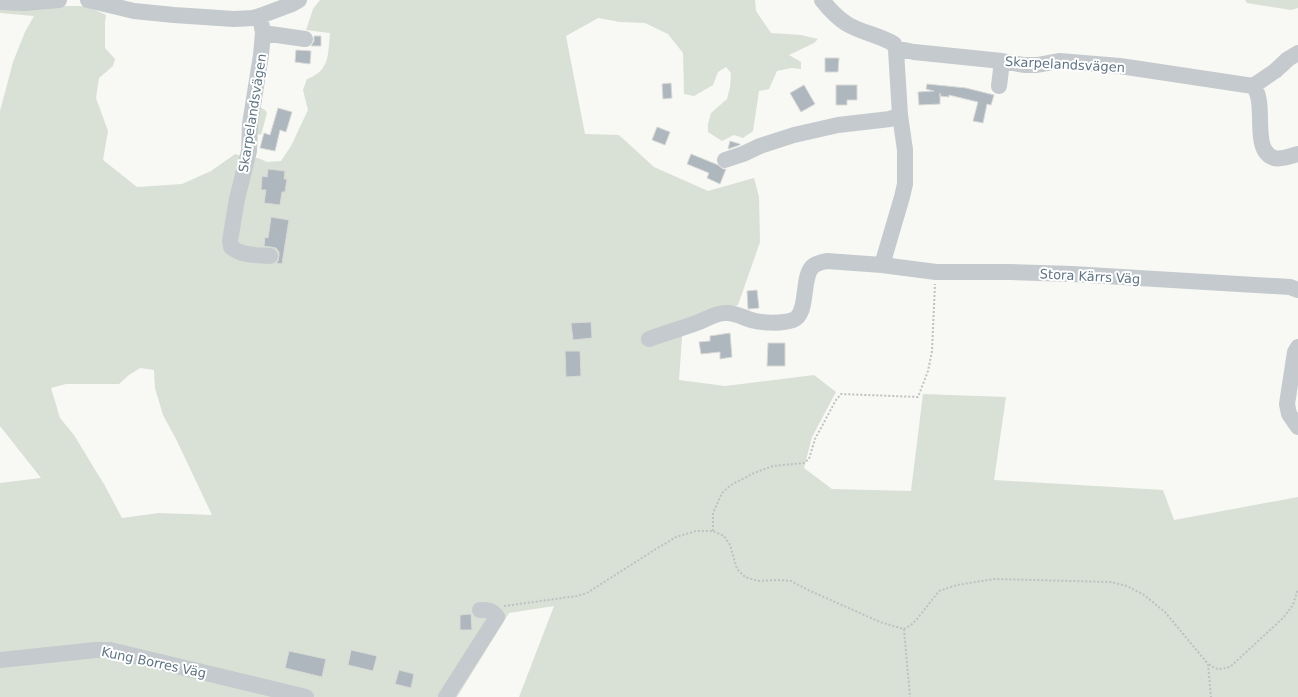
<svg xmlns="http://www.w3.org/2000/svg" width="1298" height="697" font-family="'DejaVu Sans',sans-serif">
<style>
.green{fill:#d9e0d5;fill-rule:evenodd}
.building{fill:#adb7bd;stroke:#d9d9d7}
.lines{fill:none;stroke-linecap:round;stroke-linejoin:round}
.path{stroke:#bec1c3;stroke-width:2;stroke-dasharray:2 2;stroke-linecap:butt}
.minor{stroke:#c4cacd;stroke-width:16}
.labels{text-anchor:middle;stroke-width:4;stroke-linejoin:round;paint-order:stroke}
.street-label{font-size:13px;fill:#5f7583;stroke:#fff}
</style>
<rect width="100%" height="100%" fill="#f8f8f4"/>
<!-- green -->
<path class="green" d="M320,0H755L756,11L771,33L801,35L818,39L814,43L789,55L801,62V69L791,68L777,71L769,89L759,91L753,131L743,138L734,135L722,141L708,132V124L711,113L727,99L730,87L731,73L726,67L718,72L713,85L694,96L684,94L683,53L668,34L645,23L620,22L598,18L566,36L585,134L619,135L654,167L708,191L754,178L759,197L760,242L738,305L683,324L679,380L725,386L814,375L836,392L812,437L804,468L832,489L911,491L923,394L1006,397L994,480L1163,490L1174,520L1298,497V697H519L554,606L509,613L457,697H0V483L41,478L0,426V111L13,62L25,32L34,16L0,13V6H86L106,15L105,22V48L115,59L113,66L99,78L96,98L108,131L103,160L137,187L182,184L211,171L235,154L246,158H258L267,162L281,161L291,146L308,110L303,90L307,79C330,71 328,54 330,33L306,30L313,9ZM140,368L154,370L155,388L163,415L176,439L212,515L159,513L122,518L105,486L74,435L60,418L51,388L66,384H119L129,375Z
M1245,0H1298V8L1291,10L1247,3Z
M256,105L265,110L267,113L261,135L252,132Z"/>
<!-- building -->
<path class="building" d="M314,36H321V46H311L314,41Z
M296,50L311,51L310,64L295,62Z
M825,58H839L838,72H825Z
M671,83L672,98L663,99L662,84Z
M927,84L966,88L994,95L991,105L987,104L983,123L973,121L978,102L949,95V97L940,96V93V104L919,105L918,92L934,91L926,89Z
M804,85L815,104L801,112L790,93Z
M836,85H857V100H847V105H836Z
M278,108L292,112L286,132L280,130L275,151L260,148L264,133L270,135Z
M657,127L670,132L665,145L652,140Z
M730,141L740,144V145L728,149Z
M691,154L718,165L723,169H726L720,184L707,178L709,173L687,164Z
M268,169L285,171L284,179H287L285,192H282L280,205L264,203L266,190H261L262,176L267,177Z
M271,217L289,220L282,264L276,263L278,261L279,256V252L276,248L264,246L265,237L268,238Z
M757,290L759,308L748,309L747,291Z
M591,322L592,338L573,340L571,323Z
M730,333L732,357L720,359V352L701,354L699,342L710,341V336Z
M768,343H785V366H767Z
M565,351H580L581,376L566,377Z
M471,614L472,630H460V615Z
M351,650L377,656L373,671L348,665Z
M289,651L326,659L322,677L285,668Z
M399,670L414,674L411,688L395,684Z"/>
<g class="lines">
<!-- path -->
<path class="path" d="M713,531V513L722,493L731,485L754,473L773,466L804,463L809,459L815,439L836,400L841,394L918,397L928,371L932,351L935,284
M504,606L577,596L587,593L656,549L676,537L696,531H713L724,536L730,545L737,569L745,577L758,581L778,580L791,581L808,590L880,622L904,629L911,625L917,619L939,591L957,585L994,579L1111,582L1127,586L1144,595L1165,612L1208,664L1211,697
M904,629L910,697
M1209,664C1217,671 1220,669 1230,667L1283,618L1293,605L1298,589"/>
<!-- minor -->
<path class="minor" d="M88,0L134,11L174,15L234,19L253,18L260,16L292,4L299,0
M822,0C829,9 838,18 847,24C862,33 880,35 894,44L896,50H904L914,52L1002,61L1024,65H1037L1059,61L1120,66L1253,86C1268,102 1250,150 1274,158C1281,160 1291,156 1298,154
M0,2L24,3L59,0
M260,16L263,33L261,55L250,124L249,151L237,199L230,241L231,247C242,256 257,255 270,256
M263,33L305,39
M999,86L1002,61
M1253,86L1275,71L1288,59L1298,53
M725,160L743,154L760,146L794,135L838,125L890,119L900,115
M882,265L936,272H1010L1072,274L1290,287L1298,290
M649,339C666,333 683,328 699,322C707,319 716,313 725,313C734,312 742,317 751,320C762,323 782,324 793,320C809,314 801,279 812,267C816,263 822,262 827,261L882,265L902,197L905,184V150L900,115L896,50
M1298,347L1295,352L1287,404L1289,414L1298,427
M0,660L96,650H110L306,697
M446,697L497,617C492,610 488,610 480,610"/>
</g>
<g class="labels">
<!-- street labels -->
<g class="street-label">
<text transform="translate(1065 64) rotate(3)" y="5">Skarpelandsvägen</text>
<text transform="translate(252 113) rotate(-81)" y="5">Skarpelandsvägen</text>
<text transform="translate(1090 276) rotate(3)" y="5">Stora Kärrs Väg</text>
<text transform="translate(154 662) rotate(12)" y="5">Kung Borres Väg</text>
</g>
</g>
</svg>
